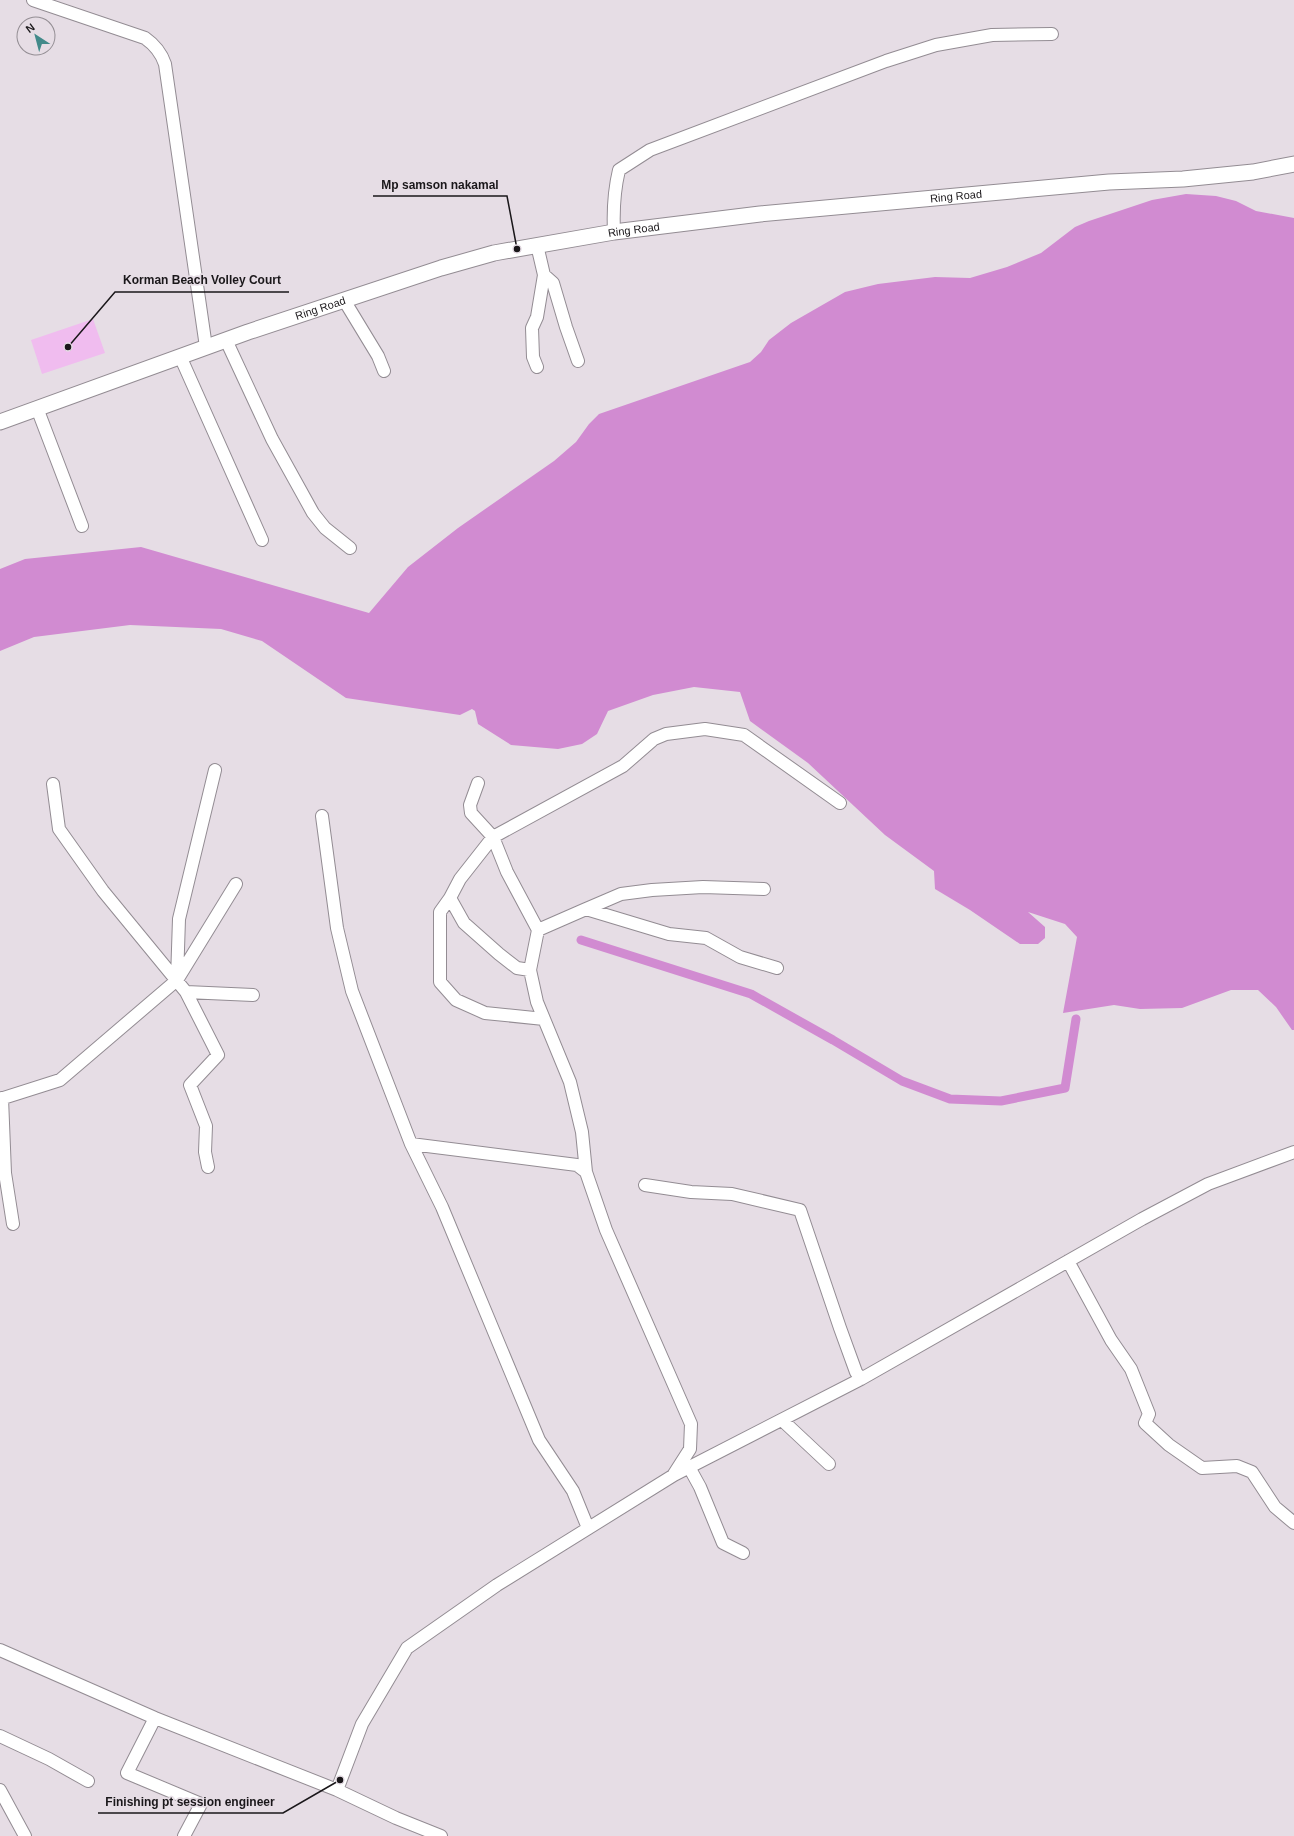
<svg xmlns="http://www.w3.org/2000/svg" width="1294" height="1836" font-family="Helvetica,sans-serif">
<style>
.green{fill:#f0bcef}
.water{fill:#d18bd1}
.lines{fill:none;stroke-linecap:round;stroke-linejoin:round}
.canal{stroke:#d18bd1;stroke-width:9}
.minor-casing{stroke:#938c93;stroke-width:14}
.major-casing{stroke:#938c93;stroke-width:17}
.minor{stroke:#fff;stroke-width:12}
.major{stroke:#fff;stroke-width:15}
.labels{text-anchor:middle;stroke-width:3.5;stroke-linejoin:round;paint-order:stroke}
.street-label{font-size:11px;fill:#1a171a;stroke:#e6dde5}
.leader{fill:none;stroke:#1a171a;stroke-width:1.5}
.callout-dot{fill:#1a171a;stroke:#e6dde5;stroke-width:1.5}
.callout-label{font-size:12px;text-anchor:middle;font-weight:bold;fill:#1a171a;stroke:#e6dde5;stroke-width:3.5;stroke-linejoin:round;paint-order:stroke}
</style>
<rect width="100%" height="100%" fill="#e6dde5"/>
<!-- green -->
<path class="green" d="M93,319L105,353L42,374L31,340Z"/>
<!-- water -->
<path class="water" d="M1186,194L1216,196L1236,201L1256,211L1294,218V1030H1292L1276,1007L1258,990H1231L1182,1008L1140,1009L1114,1005L1063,1013L1077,937L1065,924L1028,912L1045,927V938L1038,944H1020L970,910L935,889L934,871L885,835L808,763L750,721L740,692L694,687L653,695L608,711L597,734L582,744L558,749L511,745L478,724L475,711L472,709L460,715L346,698L262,641L221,629L130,625L34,637L0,651V569L25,559L141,547L369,613L408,567L458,528L554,461L576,442L589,424L599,414L750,362L761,352L769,340L791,323L845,292L878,284L935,277L970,278L1007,267L1041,253L1075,227L1089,221L1152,200Z"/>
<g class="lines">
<!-- canal -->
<path class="canal" d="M581,940L751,994L833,1040L902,1081L950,1099L1001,1101L1065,1088L1076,1019"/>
<!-- minor casing -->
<g class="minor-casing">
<path id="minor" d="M33,0L145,38C155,45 161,52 165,64L206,347
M614,232C613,211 614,191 619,170L650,150L886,61L936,45L992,35L1052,34
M544,275L553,283L566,327L578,361
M344,300L378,356L384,371
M226,340L272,439L313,513L325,528L350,548
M180,356L262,540
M537,367L533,357L532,328L537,317L544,275L537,245
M37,408L82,526
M478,783L470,805L471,813L493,837L507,872L538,930L530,970
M53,784L59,829L103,891L186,992L218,1055L190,1085L206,1126L205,1152L208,1167
M322,816L337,928L352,991L411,1144L442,1207L539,1440L573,1491L588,1528
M450,898L440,912V982L456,1000L485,1013L544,1019
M586,909L621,894L652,890L703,887L764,889
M538,930L586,909L669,934L706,938L740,957L777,968
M177,979L179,919L215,770
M186,992L253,995
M2,1098L5,1173L13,1224
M0,1099L60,1080L177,980L236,884
M411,1144L577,1165L586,1172L606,1230L691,1424L690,1449L674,1474
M586,1172L582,1132L570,1082L537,1002L530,970L517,968L499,954L464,923L450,898L460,879L493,837L623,766L654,739L666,734L705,729L744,735L840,803
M645,1185L691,1192L732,1194L800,1210L840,1328L856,1372L861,1379
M1068,1261L1111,1340L1131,1369L1149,1414L1145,1423L1169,1445L1202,1468L1237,1466L1252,1472L1275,1507L1294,1523
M782,1420L829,1464
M689,1467L700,1487L723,1543L743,1553
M0,1650L155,1718L337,1790L396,1818L441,1836
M155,1718L127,1773L201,1804L184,1836
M0,1736L49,1759L88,1781
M0,1790L25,1836
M337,1790L362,1724L407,1648L497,1585L674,1475L861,1379L1142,1219L1208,1184L1294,1152"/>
</g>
<!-- major casing -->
<g class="major-casing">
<g id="major">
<path id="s1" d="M0,422L248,332L441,268L494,253L614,232L760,214L1109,182L1183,179L1253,172L1294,164"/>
</g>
</g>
<!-- minor -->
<use href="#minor" class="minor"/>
<!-- major -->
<use href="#major" class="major"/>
</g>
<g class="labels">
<!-- street labels -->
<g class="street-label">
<text dy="4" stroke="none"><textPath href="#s1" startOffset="988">Ring Road</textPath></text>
<text dy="4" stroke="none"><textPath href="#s1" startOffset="664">Ring Road</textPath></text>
<text dy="4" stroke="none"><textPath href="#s1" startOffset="340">Ring Road</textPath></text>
</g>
</g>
<!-- callouts -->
<path class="leader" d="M517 249L507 196H373M68 347L115 292H289M340 1780L283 1813H98"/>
<g class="callout-dot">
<circle cx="517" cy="249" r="4"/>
<circle cx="68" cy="347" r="4"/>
<circle cx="340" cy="1780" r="4"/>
</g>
<g class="callout-label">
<text x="440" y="189">Mp samson nakamal</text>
<text x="202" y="284">Korman Beach Volley Court</text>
<text x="190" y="1806">Finishing pt session engineer</text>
</g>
<!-- north arrow -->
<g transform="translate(36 36) rotate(324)"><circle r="19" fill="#e6dde5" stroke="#948e94"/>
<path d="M0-3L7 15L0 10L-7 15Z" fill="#428a8a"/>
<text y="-6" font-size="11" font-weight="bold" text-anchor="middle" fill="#1a171a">N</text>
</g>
</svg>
